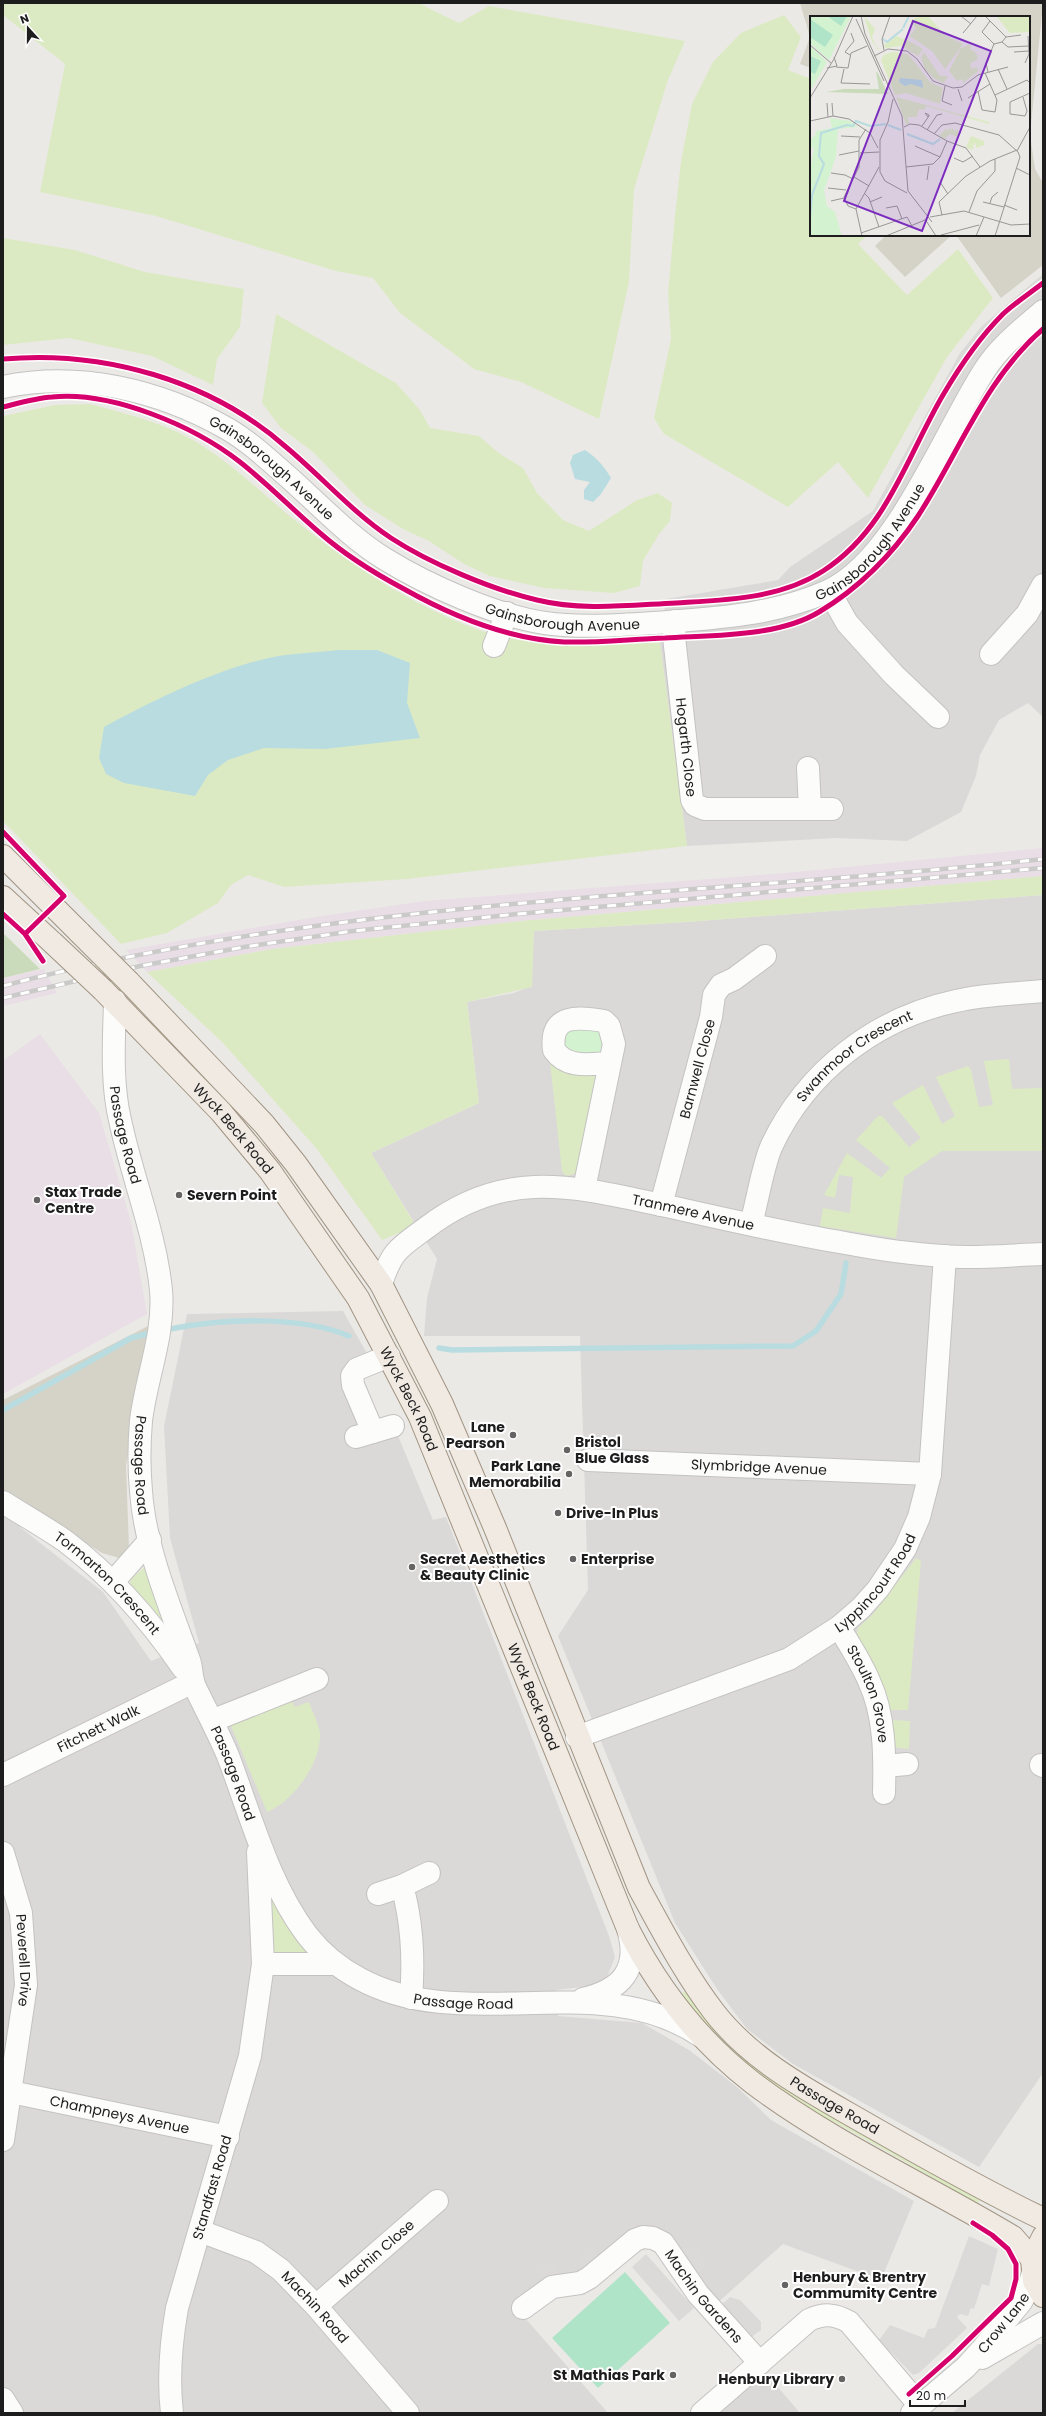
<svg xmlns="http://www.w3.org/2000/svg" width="1046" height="2416" font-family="Poppins,sans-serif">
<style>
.residential{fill:#dad9d7}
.industrial{fill:#e9dde6}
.construction{fill:#d5d3c7}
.grass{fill:#dceac3}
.forest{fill:#c9dbba}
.park{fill:#d3f2d0}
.pitch{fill:#b0e4c8}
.parking{fill:#dbdad9}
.water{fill:#b8dce0}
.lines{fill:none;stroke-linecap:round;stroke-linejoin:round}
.stream{stroke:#b8dce0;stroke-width:5.5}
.minor-casing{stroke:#c4c3c2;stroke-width:24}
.tertiary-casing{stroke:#c4c3c2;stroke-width:24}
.primary-casing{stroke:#a19482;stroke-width:24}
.minor{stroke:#fcfcfb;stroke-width:22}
.tertiary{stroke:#fcfcfb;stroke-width:22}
.primary{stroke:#f0eae3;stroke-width:22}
.rail-casing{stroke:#cacac9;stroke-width:4.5}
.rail{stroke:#fff;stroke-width:3;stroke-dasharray:9;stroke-linecap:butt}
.primary-bridge-casing{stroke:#a19482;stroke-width:24;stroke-linecap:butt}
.primary-bridge{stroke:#f0eae3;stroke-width:22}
.cycleway-casing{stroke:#fff;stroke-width:8}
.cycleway{stroke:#d6006c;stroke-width:5}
.poi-dot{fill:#656463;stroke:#fff;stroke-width:1.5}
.labels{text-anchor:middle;stroke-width:4;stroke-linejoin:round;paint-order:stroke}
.street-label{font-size:14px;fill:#1d1d1d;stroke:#fff}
.poi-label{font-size:14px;font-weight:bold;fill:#1d1d1d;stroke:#fff;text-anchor:start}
.inset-river{fill:none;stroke:#b8dce0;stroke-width:2}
.inset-road{fill:none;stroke:#999796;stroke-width:1}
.view{fill:#7b2cbf;fill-opacity:0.15;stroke:#7b2cbf;stroke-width:2}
.inset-edge{fill:none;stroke:#1d1d1d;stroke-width:2}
</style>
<rect width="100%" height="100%" fill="#ebe9e6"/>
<!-- residential -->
<path class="residential" d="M1043,274V717L1028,703L999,720L980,755L976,776L961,812L907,841L837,838L687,846L660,643L666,599L778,580L790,567L873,511L960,353L982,326Z
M1043,895V2073L979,2167L793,2064L747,2029L717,1989L675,1923L558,1636L588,1590L580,1336H424L427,1298L437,1259L371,1153L479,1103L467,1002L514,993L528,987L534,931L686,922Z
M343,1311L369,1357L343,1369L371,1440L396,1431L433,1520L446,1517L609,1936L615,1957L607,1977L591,1986L556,1990L558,2016L642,2023L689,2050L737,2087L771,2120L914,2201L881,2280L783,2244L714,2306L663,2235L583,2275L538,2284L512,2303L608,2413H3V1514L103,1592L151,1661L199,1643L170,1538L164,1426L187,1314Z
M1038,2344H1043V2413H952Z
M766,2373L800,2413H719Z"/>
<!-- industrial -->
<path class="industrial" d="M1043,848V876L521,921L272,949L147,972L126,950L322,916L425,901L785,873Z
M44,969L57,993L3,1006V978Z
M40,1034L99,1113L131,1222L147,1314L3,1394V1061Z"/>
<!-- construction -->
<path class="construction" d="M800,3H1043L1030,135L1035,169L1043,183V265L1001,298L956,235H1029V17H811V68L800,64L810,37Z
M886,235H952L905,277L875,246Z
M152,1324L126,1465L129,1549L119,1558L102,1553L3,1493V1400Z"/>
<!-- grass -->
<path class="grass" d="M3,3H418L459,23L489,6L685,41L668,80L634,189L629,282L599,419L521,382L474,369L400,313L373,278L336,271L156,216L40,192L65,64L3,15Z
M784,15L801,37L788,70L811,79V235H868L858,244L907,295L958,249L993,298L947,357L868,498L838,462L788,507L664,434L654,418L671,339L668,294L675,215L681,161L692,104L713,62L741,33Z
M3,238L75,250L145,272L244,289L240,327L217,359L213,385L152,356L69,338L3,345Z
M276,314L396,383L420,410L430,428L479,436L500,454L523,468L537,493L563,520L589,531L637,500L658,493L672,503L670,521L659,534L643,561L640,586L614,593L544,588L490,576L464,564L429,541L403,529L365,505L313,452L281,428L262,403Z
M90,404C127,414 165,423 198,443C232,464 255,487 285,512C343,560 408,604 479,630C535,650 601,643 660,643L687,846L407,879L284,887L248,875L231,885L218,903L167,933L121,944L3,821V416L55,405Z
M1043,876V895L686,922L534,931L532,987L467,1002L479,1103L371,1153L416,1226L382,1240L316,1148L223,1043L147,972L272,949L521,921Z
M1009,1059L1012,1089L1043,1088V1151H942L904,1177L896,1238L820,1226L823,1208L850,1213L853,1177L839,1175L835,1198L824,1195L847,1153L881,1178L890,1168L856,1140L878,1116H882L909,1147L921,1138L892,1103L923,1085L942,1124L955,1116L936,1077L968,1066L971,1070L979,1107L993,1105L984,1061Z
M550,1062L577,1074L599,1075L577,1173L566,1176L562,1171Z
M916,1558L921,1561L908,1710H886L856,1636L858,1628L874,1613Z
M147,1565L171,1632L130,1585L131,1579Z
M284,1697L292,1702L295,1707L309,1702C312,1712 321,1727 320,1737C319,1766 293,1801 267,1812L229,1721Z
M888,1720L910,1721L909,1749L891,1747Z
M269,1882L312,1955L273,1956Z
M686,1991L715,2026L996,2205L995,2208L980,2200L977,2205C940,2182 903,2160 865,2139C835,2122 804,2107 776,2087C740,2061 707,2030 680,1995Z"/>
<!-- forest -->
<path class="forest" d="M3,933L40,969L3,978Z"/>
<!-- park -->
<path class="park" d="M571,1028L597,1029L604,1035L605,1047L597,1054H570L562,1047L561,1035Z"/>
<!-- pitch -->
<path class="pitch" d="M625,2272L670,2323L598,2388L552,2338Z"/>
<!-- parking -->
<path class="parking" d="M969,2236L998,2249L989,2286L982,2284L974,2309L971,2308L968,2316L960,2314L957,2317L967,2328L919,2373L913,2375L879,2340L890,2325L924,2338L928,2329L935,2328Z
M591,2246L603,2260L590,2272L577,2259Z
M687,2248H696L705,2261V2268L695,2276L680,2254Z
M646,2254L694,2308L679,2321L632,2267Z
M542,2263H553L560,2270L556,2280L543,2281L533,2269Z
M730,2297L740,2300L761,2322V2330L750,2338L720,2306Z"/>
<!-- water -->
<path class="water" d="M585,450C597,458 604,466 611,478L601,494L593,502L584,499V490L590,482L575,479L570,463L573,455Z
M338,650H377L410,663L407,703L420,738L325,749L264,748L228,760L208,775L195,796L124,783L106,774L99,758L104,727C150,702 217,669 269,658C291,653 315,653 338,650Z"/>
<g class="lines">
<!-- stream -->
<path class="stream" d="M170,1329C222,1319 299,1315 349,1336
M439,1348L452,1350L793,1346L816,1331L841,1294L846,1263
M3,1410L131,1338L147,1334"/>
<!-- minor casing -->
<g class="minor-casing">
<g id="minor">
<path d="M829,591L847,623L894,675L938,717"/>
<path id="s1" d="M675,621L674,637L692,800L695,805L705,809H832"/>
<path id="s2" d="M654,623C714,618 772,616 828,591C895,561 944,433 984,371C999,347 1021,330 1043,311"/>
<path d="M494,646L507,613"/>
<path d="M991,654L1027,614L1043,585"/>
<path d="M808,768L810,809"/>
<path id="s3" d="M115,1001C114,1040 111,1082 120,1120C132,1177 155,1232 161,1290C165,1334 146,1378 141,1421C139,1444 139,1469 141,1491C145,1549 170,1606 189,1660C192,1668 191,1678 195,1687C206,1710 218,1732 228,1756C251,1816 268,1883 307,1935C322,1954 339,1968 360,1979C465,2036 598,1967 701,2036"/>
<path d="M584,1189L614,1044L609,1026L604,1021C579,1017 549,1013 554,1050C567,1069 590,1064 610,1063"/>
<path id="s4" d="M661,1205L711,1017L714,995L721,985L734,979L765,956"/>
<path id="s5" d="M751,1224C757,1203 763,1164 772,1145C807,1071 876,1018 956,1001C984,994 1014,994 1043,991"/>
<path id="s6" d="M381,1284C392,1250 399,1248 426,1228C508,1165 579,1188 671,1207C728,1220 786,1233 845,1243C877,1249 910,1254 943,1256C976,1259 1010,1255 1043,1254"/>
<path d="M373,1432L353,1385L352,1376L357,1369L389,1356"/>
<path d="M356,1437L393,1426"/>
<path id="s7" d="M588,1460L930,1474"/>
<path id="s8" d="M3,1502C23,1515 45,1527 65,1541C113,1577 150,1620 183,1668"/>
<path d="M113,1582L150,1540"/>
<path id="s9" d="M839,1627C849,1644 861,1662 869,1681C885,1715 885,1757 884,1793"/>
<path d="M214,1720L317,1679"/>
<path id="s10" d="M577,1737L789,1659L839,1627L861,1608L878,1589L905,1549L919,1517L930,1474L945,1256"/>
<path d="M1041,1765L1043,1766"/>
<path d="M885,1766L907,1764"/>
<path id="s11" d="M3,1775L193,1682"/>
<path id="s12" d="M3,1853L21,1913L26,1985L3,2140"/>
<path d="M378,1894L402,1886"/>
<path d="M263,1964H334"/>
<path d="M411,1998C414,1961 412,1921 402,1886L429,1873"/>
<path d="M583,1999C621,1990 640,1970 628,1929"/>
<path id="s13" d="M11,2092L228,2137"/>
<path id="s14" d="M200,2231L256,2252L281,2270L316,2306L408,2413"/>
<path id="s15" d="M316,2306L437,2201"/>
<path id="s16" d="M523,2308L552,2287L580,2283L589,2278L635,2240L643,2237L653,2238L663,2243L698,2294L760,2363"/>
<path d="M3,2399L12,2413"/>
<path id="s17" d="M172,2413C168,2379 171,2342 177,2308L250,2056L263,1964L258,1852"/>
<path d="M702,2413L809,2320C824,2313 835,2314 849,2322L920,2406"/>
</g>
</g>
<!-- tertiary casing -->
<g class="tertiary-casing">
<g id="tertiary">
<path id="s18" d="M3,387C79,371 159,390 226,428C247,440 267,458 286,475C318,503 348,536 385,559C427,585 496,616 545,623C581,628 618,625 654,623"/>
<path d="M982,2358L1043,2323"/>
<path id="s19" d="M912,2413L966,2367L984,2347L1021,2302L1029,2288L1033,2272"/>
</g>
</g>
<!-- primary casing -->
<g class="primary-casing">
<g id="primary">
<path d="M3,856L80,933"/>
<path d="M3,897L53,943"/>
<path id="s20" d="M129,982L264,1124L296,1164L381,1284L442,1404L495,1528L639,1888C662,1930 685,1974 714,2012C754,2064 817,2095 872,2127C928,2159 985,2191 1043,2219"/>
<path id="s21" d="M103,990L221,1112L270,1171L358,1298L420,1417L628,1929C658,1988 700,2042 753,2083C831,2142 928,2186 1013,2237L1032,2259"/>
<path d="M1043,2237L1032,2259L1034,2281L1043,2296"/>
</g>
</g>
<!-- minor -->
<use href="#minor" class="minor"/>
<!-- tertiary -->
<use href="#tertiary" class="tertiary"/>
<!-- primary -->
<use href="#primary" class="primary"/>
<!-- rail casing -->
<g class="rail-casing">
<path id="rail" d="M3,986C342,897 696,897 1043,859
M3,998L140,966L244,947L353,931L517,914L1043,868"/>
</g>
<!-- rail -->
<use href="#rail" class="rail"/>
<!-- primary-bridge casing -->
<g class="primary-bridge-casing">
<path id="primary-bridge" d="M80,933L129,982
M53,943L103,990"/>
</g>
<!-- primary-bridge -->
<use href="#primary-bridge" class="primary-bridge"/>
<!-- cycleway casing -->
<g class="cycleway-casing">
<path id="cycleway" d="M3,359C103,350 210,380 286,447C322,477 352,512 391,538C429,563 493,590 537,600C581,611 631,605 676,603C725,600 780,599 823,571C887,530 906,458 943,395C960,366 979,338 1003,314C1015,303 1030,293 1043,283
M3,407C19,403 36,398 52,397C112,391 194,426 240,462C268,484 293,510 320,533C345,555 374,573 404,589C452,616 509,639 564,642C598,643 632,639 665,638C712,635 778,637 819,612C859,588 892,555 918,516C959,453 985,379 1043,329
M3,832L64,896L25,934
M3,914L25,934L43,961
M909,2394L952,2356L1011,2298L1016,2279V2264L1008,2249L992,2235L973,2223"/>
</g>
<!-- cycleway -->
<use href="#cycleway" class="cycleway"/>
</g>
<!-- markers -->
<g class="poi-dot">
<circle cx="179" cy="1195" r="4"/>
<circle cx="37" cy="1200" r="4"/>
<circle cx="513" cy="1435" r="4"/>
<circle cx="567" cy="1450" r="4"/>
<circle cx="569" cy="1474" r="4"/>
<circle cx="558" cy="1513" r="4"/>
<circle cx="573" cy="1559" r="4"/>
<circle cx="412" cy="1567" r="4"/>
<circle cx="785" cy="2285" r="4"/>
<circle cx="673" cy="2375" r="4"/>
<circle cx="842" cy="2379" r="4"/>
</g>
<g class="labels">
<!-- street labels -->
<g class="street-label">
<text dy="5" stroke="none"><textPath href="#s18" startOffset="292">Gainsborough Avenue</textPath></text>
<text dy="5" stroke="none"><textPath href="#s2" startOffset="243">Gainsborough Avenue</textPath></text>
<text dy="5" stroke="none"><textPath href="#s18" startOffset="628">Gainsborough Avenue</textPath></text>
<text dy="5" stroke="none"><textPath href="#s1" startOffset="127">Hogarth Close</textPath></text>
<text dy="5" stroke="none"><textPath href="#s5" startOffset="206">Swanmoor Crescent</textPath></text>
<text dy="5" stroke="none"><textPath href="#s4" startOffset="141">Barnwell Close</textPath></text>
<text dy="5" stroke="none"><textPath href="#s21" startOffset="190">Wyck Beck Road</textPath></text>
<text dy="5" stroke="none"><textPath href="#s3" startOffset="135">Passage Road</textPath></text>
<text dy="5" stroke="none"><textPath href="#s6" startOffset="353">Tranmere Avenue</textPath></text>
<text dy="5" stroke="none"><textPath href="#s21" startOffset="514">Wyck Beck Road</textPath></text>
<text dy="5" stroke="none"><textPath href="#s3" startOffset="472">Passage Road</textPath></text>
<text dy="5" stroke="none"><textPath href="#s7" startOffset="171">Slymbridge Avenue</textPath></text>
<text dy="5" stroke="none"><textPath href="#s10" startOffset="343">Lyppincourt Road</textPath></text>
<text dy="5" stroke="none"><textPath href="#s8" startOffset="133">Tormarton Crescent</textPath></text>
<text dy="5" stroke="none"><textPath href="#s9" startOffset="74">Stoulton Grove</textPath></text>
<text dy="5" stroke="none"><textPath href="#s21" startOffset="837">Wyck Beck Road</textPath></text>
<text dy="5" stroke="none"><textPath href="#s11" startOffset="106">Fitchett Walk</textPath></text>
<text dy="5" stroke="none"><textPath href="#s3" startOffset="796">Passage Road</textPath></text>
<text dy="5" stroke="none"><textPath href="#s12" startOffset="110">Peverell Drive</textPath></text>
<text dy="5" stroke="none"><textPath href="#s3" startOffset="1151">Passage Road</textPath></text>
<text dy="5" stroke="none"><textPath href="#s20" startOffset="1350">Passage Road</textPath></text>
<text dy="5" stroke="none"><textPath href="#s13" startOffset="111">Champneys Avenue</textPath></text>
<text dy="5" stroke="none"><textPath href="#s17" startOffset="231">Standfast Road</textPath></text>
<text dy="5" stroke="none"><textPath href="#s15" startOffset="80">Machin Close</textPath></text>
<text dy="5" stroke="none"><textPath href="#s16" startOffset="231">Machin Gardens</textPath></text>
<text dy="5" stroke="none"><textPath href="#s14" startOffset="141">Machin Road</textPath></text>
<text dy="5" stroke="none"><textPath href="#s19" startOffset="129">Crow Lane</textPath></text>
</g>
<!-- poi labels -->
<g class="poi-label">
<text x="45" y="1197">Stax Trade<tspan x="45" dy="16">Centre</tspan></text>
<text x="187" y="1200">Severn Point</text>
<text x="505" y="1432" text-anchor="end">Lane<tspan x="505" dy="16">Pearson</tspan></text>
<text x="575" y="1447">Bristol<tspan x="575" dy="16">Blue Glass</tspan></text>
<text x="561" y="1471" text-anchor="end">Park Lane<tspan x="561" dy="16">Memorabilia</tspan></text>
<text x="566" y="1518">Drive-In Plus</text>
<text x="420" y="1564">Secret Aesthetics<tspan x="420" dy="16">&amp; Beauty Clinic</tspan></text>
<text x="581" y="1564">Enterprise</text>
<text x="793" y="2282">Henbury &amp; Brentry<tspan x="793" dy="16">Commumity Centre</tspan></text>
<text x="665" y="2380" text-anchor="end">St Mathias Park</text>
<text x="834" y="2384" text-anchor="end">Henbury Library</text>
</g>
</g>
<!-- overview -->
<g transform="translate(810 16)">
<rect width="220" height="220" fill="#ebe9e6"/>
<path d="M54,0L65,13L62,21L67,32L72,33H67L61,23ZM109,0H118L136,20L153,28L135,53L123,36L100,20L106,12L100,5ZM186,0H220V16L200,17ZM86,20L101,26L113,33L111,36L108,40L91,30L75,32L74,29ZM161,28L160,33L166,37L168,43L160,48L162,53L167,51L168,55L153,67L152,63L147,65L139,55L151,32ZM82,36L98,38L120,66L133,72L130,88L96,77L85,79L71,44L74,39ZM114,36L130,60H138L134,67L123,62L115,53L111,42ZM86,81L179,106V108L116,90L114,94L109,93L107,101H98L99,108H96ZM140,112L141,115L142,112L145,115L148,113V121L140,118L134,123L129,120L133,115L135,117L134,114L136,113L139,116L138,113ZM161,120L174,125V129L166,132V127L163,130L161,128L164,132L161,134L156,131Z" fill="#dceac3"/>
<path d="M66,56L68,57L78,78L16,76L34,73H69Z" fill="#c9dbba"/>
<path d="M0,0H41L19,44L0,27ZM0,29L17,46L0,75ZM20,102L40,105L48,111L28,113L26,141L14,174L17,190L25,196L32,220H0V155L4,132L0,131V123L5,120L6,115L22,112Z" fill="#d3f2d0"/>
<path d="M17,0H37L31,10ZM0,3L23,19L15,31L0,21ZM0,40L11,45L5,58L0,56Z" fill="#b0e4c8"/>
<path d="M90,62L112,64L113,72L101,68L95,70L89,66Z" fill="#b8dce0"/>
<path class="inset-river" d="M93,12L99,0M73,23L77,26L93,13M78,109L91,114M97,118L123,128L130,123M0,202L2,179L14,148L9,140L11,117L37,109L43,110L46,105L60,110L76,108"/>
<path class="inset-road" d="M51,0L55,18L92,100L98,175L122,206M151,0L161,8M175,0L196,21L192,26L184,28M46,3L74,65M180,5L172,16L184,28M153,17L167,0M196,21L211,19M192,26L198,31L219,30M0,29L21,47M74,34L72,23L80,0M204,36L219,35M40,39L35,36L44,25L41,17M64,40L78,33L97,35L107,43L123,65L143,72L152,71L168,59L198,51M215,47L219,38L218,20M26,51L38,52L41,37L57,30M17,52L27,50L24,41M34,53L31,67L60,68M188,53L197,73M178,56L176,47L184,28M135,70L132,85L142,89M148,73L152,85M168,75L172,94L185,96L187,84L175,57M185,79L217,64L220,67M213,81L217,95L215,100L200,98V86L220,77M0,82L24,43L43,0M158,82L180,68M83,83L78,106L70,124V156L75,165L97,177M17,87L18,101M22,87L23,100M0,105L23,100L39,103L60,117L68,132M112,110L119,100V99L115,97L118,101M94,111L100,108L109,109L137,125L156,132L170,151M117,114L127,99L132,98M124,118L132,109L145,107L189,119L208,136L210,141L185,220M31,120L50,121M105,130L130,141M207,135L220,111M50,137L69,136M29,139L49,135M144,142L153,146L163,140M96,151L123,148L130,141L137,125M206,152L220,159M21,157L35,159L43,163M44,161L59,170M117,164L119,150M130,166L138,178M18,172L36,174M54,177L59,182L69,211M21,185L34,182M60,186L72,181M173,186L194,191M180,187L182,181L188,176M194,189L207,194M76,192L87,190L92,203M46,193L38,190L34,181L49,151V124L56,113M159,196L167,175L185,155V143M132,199L129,186L156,160L180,145L207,134M120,201L154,195L201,209L220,208M115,203L126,220M51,217L97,201L102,210M131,219L169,209M52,220L46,193L69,151M76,220L115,204M166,220L174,201"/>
<path class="view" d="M103,5L181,35L112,215L34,185Z"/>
<rect width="220" height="220" class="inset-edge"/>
</g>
<!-- border -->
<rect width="1046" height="2416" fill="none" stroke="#1d1d1d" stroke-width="8"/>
<!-- north arrow -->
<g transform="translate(28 28) rotate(339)" stroke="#ffffff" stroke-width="3" paint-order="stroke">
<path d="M0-3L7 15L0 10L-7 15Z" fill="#1d1d1d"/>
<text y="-6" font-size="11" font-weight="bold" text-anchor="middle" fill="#1d1d1d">N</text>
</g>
<!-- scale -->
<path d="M910 2400v6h55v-6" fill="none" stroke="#1d1d1d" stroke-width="2"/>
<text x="916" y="2400" font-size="12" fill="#1d1d1d" stroke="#ffffff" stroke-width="3" paint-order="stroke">20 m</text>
</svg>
